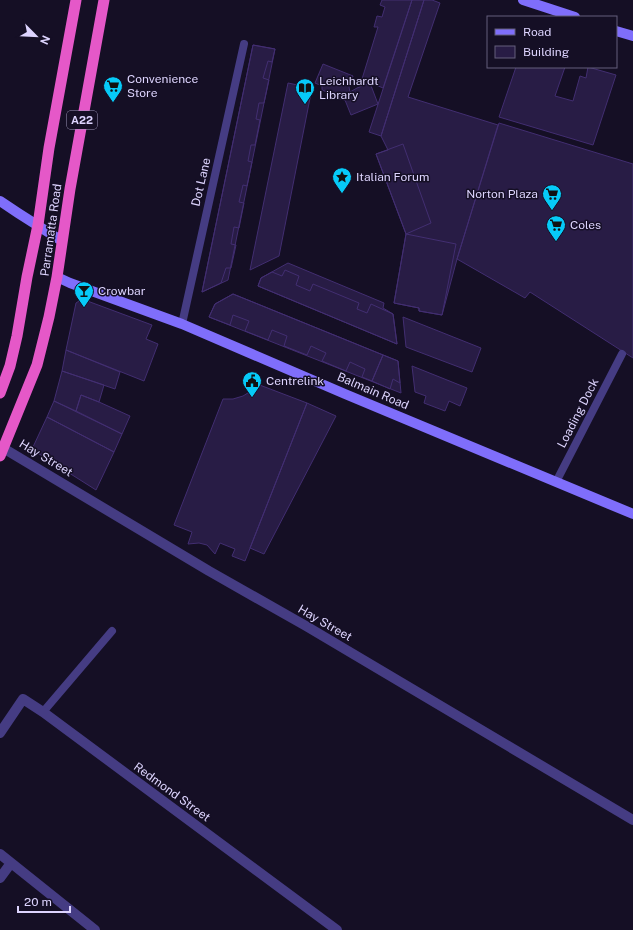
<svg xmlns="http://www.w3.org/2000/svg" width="633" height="930" font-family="'Public Sans',sans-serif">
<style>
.building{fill:#281c45;stroke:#422e71}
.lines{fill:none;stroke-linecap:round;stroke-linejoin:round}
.service{stroke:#453c83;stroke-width:8}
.minor{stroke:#453c83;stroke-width:10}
.secondary{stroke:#7f6efb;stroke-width:10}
.trunk{stroke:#e558c8;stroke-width:11}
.labels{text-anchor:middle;stroke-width:3;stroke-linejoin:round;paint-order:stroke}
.shield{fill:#150f25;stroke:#a199bd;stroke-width:1}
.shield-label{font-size:11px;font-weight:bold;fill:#ddd4fe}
.poi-label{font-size:12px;fill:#ddd4fe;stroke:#150f25;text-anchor:start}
.street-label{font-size:12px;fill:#ddd4fe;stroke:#150f25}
</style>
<rect width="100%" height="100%" fill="#150f25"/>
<!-- building -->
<path class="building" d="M382,0H412L383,88L362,79L378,27H374L377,16L382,17L385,7L380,5Z
M412,0H424L381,136L369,132Z
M424,0H432L440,3L408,97L498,125L457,259L442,315L419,311V308L394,303L406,234L376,154L388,150L381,136Z
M253,45L275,49L228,280L202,292Z
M253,45L275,49L272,62L268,61L263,78L269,80L264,103H259L256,119L260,120L255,145H251L248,161L252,162L247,186L243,185L239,202L244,203L239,228L234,227L231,244L236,245L231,268H226L221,283L202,292Z
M323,64L353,76L349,87L350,92L357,88L370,83L378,104L351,115L345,100L326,96L327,92L322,90V86L315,83Z
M516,67H565L555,96L573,101L580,76L586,78L588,67L616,75L593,145L499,117Z
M288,83L312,88L279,256L250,270Z
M499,123L633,164V358L530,292L525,298L457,259Z
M403,144L431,223L406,234L376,154Z
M406,234L456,244L442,315L419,311V308L394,303Z
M288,263L384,303L383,308L393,314L397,344L258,286L261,278Z
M285,270L299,276L296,285L310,291L313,284L359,303L357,309L367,313L371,304L393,314L397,344L258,286L261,278L272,272L282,276Z
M233,294L398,361L401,393L209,317L215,304Z
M233,294L383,355L372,381L362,377L365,369L350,362L346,371L322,361L326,353L311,346L307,355L284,346L287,336L272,330L268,340L245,331L249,321L233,315L230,325L209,317L215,304Z
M82,299L152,325L146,339L158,344L144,381L66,350L76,303Z
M403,317L481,348L472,372L406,347Z
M66,350L120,372L115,389L62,371Z
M383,355L398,361L400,383L393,379L390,389L372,381Z
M412,366L467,388L460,406L449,401L445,411L424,403L426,396L415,392Z
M62,371L104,385L99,402L81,395L76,411L54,401Z
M257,384L307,403L245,561L232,556L235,549L220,543L215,554L207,545L199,543L188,544L192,532L174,525L223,399H233L243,396L251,391Z
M81,395L99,402L130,416L122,434L76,411Z
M54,401L122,434L114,452L47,417Z
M307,403L336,416L264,554L250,548Z
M47,417L114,452L96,490L36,452L33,447Z"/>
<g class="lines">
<!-- service -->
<path class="service" d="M182,324L244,44
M556,482L622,354
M43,712L112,631"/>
<!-- minor -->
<path class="minor" d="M3,448L209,571L306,626L633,820
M0,733L23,699L43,712L337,930
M0,854L95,930
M0,878L11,863"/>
<!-- secondary -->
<path class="secondary" d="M523,0L575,17
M616,31L633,36
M0,201L18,213L62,241
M57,277L70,283L182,324L345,394L633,514"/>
<!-- trunk -->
<path class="trunk" d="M0,393L10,366L17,336L27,277L38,225L49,148L76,0
M0,456L37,365L49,317L57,277L70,189L104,0"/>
</g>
<!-- icons -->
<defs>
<g id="supermarket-pin" transform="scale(1)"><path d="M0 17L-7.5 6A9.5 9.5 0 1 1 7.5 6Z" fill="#06caf8" stroke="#150f25"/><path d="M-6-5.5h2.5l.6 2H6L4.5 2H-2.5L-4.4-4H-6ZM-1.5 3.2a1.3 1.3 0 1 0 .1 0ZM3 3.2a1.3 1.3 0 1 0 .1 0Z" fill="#111"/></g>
<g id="library-pin" transform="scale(1)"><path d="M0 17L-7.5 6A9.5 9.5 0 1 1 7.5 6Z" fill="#06caf8" stroke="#150f25"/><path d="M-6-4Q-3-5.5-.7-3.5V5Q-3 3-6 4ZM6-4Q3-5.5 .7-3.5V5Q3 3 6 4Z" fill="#111"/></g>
<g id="sight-pin" transform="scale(1)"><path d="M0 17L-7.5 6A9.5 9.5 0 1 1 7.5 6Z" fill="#06caf8" stroke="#150f25"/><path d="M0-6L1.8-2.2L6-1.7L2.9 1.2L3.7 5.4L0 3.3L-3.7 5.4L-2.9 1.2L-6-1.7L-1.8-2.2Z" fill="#111"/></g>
<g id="bar-pin" transform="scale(1)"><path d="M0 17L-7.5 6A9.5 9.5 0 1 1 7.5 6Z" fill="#06caf8" stroke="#150f25"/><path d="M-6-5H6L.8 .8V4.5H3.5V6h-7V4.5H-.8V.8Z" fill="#111"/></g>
<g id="civic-pin" transform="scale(1)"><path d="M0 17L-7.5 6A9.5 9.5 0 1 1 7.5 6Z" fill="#06caf8" stroke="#150f25"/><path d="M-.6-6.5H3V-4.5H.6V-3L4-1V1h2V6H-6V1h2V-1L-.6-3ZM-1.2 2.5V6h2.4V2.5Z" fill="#111"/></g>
</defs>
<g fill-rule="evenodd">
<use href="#supermarket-pin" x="113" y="86"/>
<use href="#library-pin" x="305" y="88"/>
<use href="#sight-pin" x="342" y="177"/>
<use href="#supermarket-pin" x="552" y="194"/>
<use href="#supermarket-pin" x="556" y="225"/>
<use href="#bar-pin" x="84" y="291"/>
<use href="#civic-pin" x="252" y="381"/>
</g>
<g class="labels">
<!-- shield labels -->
<rect class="shield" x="67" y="111" width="30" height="18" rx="3"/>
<g class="shield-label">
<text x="82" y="124">A22</text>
</g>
<!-- poi labels -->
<g class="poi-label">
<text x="127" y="83">Convenience<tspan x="127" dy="14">Store</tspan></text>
<text x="319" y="85">Leichhardt<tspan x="319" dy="14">Library</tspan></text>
<text x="356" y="181">Italian Forum</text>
<text x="538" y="198" text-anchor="end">Norton Plaza</text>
<text x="570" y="229">Coles</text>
<text x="98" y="295">Crowbar</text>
<text x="266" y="385">Centrelink</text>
</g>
<!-- street labels -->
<g class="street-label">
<text transform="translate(201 182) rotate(-77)" y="4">Dot Lane</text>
<text transform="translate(51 230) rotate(-82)" y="4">Parramatta Road</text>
<text transform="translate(373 391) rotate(23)" y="4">Balmain Road</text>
<text transform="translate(578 413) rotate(-63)" y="4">Loading Dock</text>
<text transform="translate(46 458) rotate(31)" y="4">Hay Street</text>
<text transform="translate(325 623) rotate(30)" y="4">Hay Street</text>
<text transform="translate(172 792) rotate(36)" y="4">Redmond Street</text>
</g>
</g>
<!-- legend -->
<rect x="487" y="16" width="130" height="52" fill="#150f25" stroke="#655e7c"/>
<rect x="495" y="29" width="20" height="6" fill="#7f6efb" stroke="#655e7c"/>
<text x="523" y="36" font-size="12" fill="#ddd4fe">Road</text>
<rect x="495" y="46" width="20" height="12" fill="#281c45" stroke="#655e7c"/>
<text x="523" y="56" font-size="12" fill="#ddd4fe">Building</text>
<!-- north arrow -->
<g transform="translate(36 36) rotate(114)" stroke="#150f25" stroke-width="3" paint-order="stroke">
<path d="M0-3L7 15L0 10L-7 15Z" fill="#ddd4fe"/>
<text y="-6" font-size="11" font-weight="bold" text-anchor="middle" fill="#ddd4fe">N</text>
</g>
<!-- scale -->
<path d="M18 906v6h52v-6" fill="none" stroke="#ddd4fe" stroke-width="2"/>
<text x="24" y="906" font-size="12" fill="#ddd4fe" stroke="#150f25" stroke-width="3" paint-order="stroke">20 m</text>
</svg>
